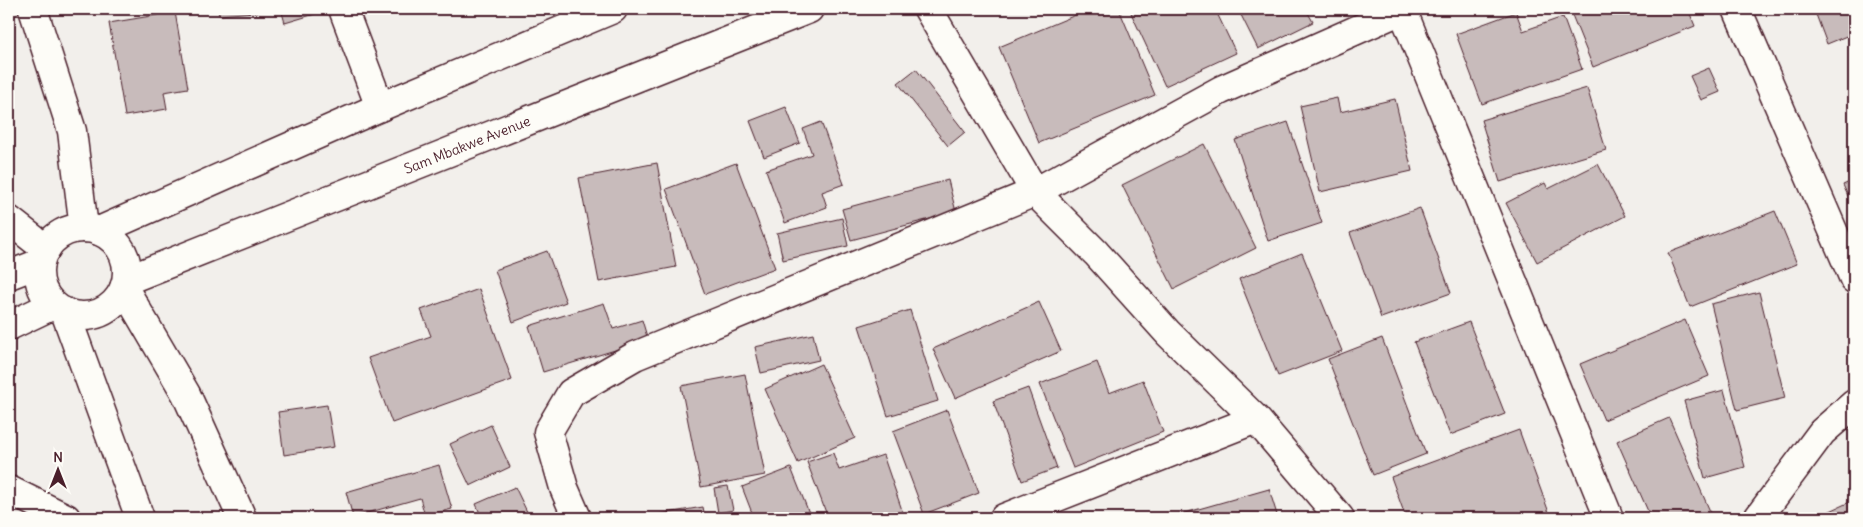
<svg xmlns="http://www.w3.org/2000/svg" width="1863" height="527" font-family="Delius,sans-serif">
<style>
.building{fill:#c8bbbb;stroke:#4a1f2b}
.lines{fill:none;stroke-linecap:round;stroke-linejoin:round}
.minor-casing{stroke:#4a1f2b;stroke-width:31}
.major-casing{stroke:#4a1f2b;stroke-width:31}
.minor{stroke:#fdfcf7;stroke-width:28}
.major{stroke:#fdfcf7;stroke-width:28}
.labels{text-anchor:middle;stroke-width:4;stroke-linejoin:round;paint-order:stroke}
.street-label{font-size:14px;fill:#4a1f2b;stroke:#fdfcf7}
</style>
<rect width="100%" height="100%" fill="#f2efeb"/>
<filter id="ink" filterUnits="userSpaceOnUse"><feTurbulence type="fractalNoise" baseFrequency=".02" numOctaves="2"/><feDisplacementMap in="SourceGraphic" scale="10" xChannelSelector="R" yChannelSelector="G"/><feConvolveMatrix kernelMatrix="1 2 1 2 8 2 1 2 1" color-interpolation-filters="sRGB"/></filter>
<g filter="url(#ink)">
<!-- building -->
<path class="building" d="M218,9H266L267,11L219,15Z
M281,9H314L315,14L285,23Z
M1090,9H1119L1155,95L1039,143L999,47Z
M1141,9H1215L1236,53L1165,86L1131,13Z
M1238,9H1306L1313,22L1258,49Z
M1337,9H1351L1340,14Z
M1575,9H1688L1695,26L1593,67L1570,10Z
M1814,9H1854V33L1827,44Z
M175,12L188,88L164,92L167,109L125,116L109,23Z
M1516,12L1523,31L1563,17L1582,69L1482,104L1456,34Z
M1709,68L1720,92L1701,100L1690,76Z
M916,69L965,132L948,146L898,83Z
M1587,88L1606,150L1500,182L1481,120Z
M1337,98L1340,112L1395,99L1412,171L1320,192L1300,106Z
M786,107L800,143L764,157L750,121Z
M821,122L844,184L822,192L827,207L785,223L766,170L812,154L803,129Z
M1288,122L1322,223L1268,241L1235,140Z
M1204,144L1256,248L1174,289L1122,185Z
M657,163L676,267L599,282L579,178Z
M736,163L775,268L705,294L666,189Z
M1598,164L1625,216L1537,262L1506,203L1545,183L1548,189Z
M948,180L956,212L851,240L842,209Z
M1854,180V209L1843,185Z
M1420,208L1451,293L1381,318L1350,233Z
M1775,211L1797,264L1690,307L1668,253Z
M842,218L848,246L783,260L777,233Z
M547,251L566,302L513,322L495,270Z
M1302,253L1342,351L1278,376L1239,279Z
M479,289L512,380L392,423L368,358L431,336L421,310Z
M1759,292L1785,398L1737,410L1711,304Z
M1039,302L1061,351L955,398L933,349Z
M604,303L613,329L642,320L648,340L543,372L529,326Z
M910,310L938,401L888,416L859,326Z
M1685,320L1709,376L1604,420L1580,364Z
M1469,322L1505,414L1450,435L1414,342Z
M813,334L819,360L761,373L755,347Z
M1382,338L1426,454L1373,475L1328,359Z
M1097,362L1109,393L1143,380L1163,432L1073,468L1040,384Z
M821,364L855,438L798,463L765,389Z
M745,374L765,475L701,487L681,386Z
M1028,388L1057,468L1022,481L993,401Z
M1724,390L1745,467L1705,478L1684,401Z
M327,405L334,447L284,455L278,412Z
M947,410L979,493L924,514L893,431Z
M1669,418L1713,518H1651L1617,441Z
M491,425L510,467L470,486L450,444Z
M1519,430L1551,518H1406L1391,477Z
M833,453L839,470L883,455L903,513L888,518H828L807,462Z
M439,465L452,509L425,516L420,498L353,517L346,492Z
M791,468L811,518H754L742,487Z
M728,486L733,510L718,513L714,488Z
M515,487L530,518H482L476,504Z
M1269,489L1278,518H1167Z
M1854,500V518H1815Z
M703,507L705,518H649V516Z"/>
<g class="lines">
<!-- minor casing -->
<g class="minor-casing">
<path id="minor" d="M33,9L72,131L84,228
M343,9L380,107
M928,9L1035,192L1096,253L1168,333L1256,419L1340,518
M1402,9L1609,518
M1737,9L1854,279
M9,220L46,249
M124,288L186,394L242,518
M65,312L140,518
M9,490L66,518
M577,518L564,488L548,432L571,393L635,356L1035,192L1221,90L1404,9
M1004,518L1256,419
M1758,518L1822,432L1854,404"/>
</g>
<!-- major casing -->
<g class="major-casing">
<g id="major">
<circle cx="83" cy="272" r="44"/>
<path d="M99,231L380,107L613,9"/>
<path d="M9,275L40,263"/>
<path id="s1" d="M127,280L809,9"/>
<path d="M9,326L53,305"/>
</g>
</g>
<!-- minor -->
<use href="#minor" class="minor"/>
<!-- major -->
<use href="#major" class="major"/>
</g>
</g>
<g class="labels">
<!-- street labels -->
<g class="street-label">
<text dy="5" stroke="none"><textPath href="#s1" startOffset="366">Sam Mbakwe Avenue</textPath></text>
</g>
</g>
<!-- margin -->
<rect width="1863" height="527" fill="none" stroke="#fdfcf7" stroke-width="30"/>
<rect x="15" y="15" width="1833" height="497" fill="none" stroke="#4a1f2b" stroke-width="2" filter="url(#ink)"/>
<!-- north arrow -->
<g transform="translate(58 470)" stroke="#fdfcf7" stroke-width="4" paint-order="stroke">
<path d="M0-4L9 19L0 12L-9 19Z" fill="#4a1f2b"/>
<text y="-8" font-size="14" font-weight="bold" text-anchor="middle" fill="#4a1f2b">N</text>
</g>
</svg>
